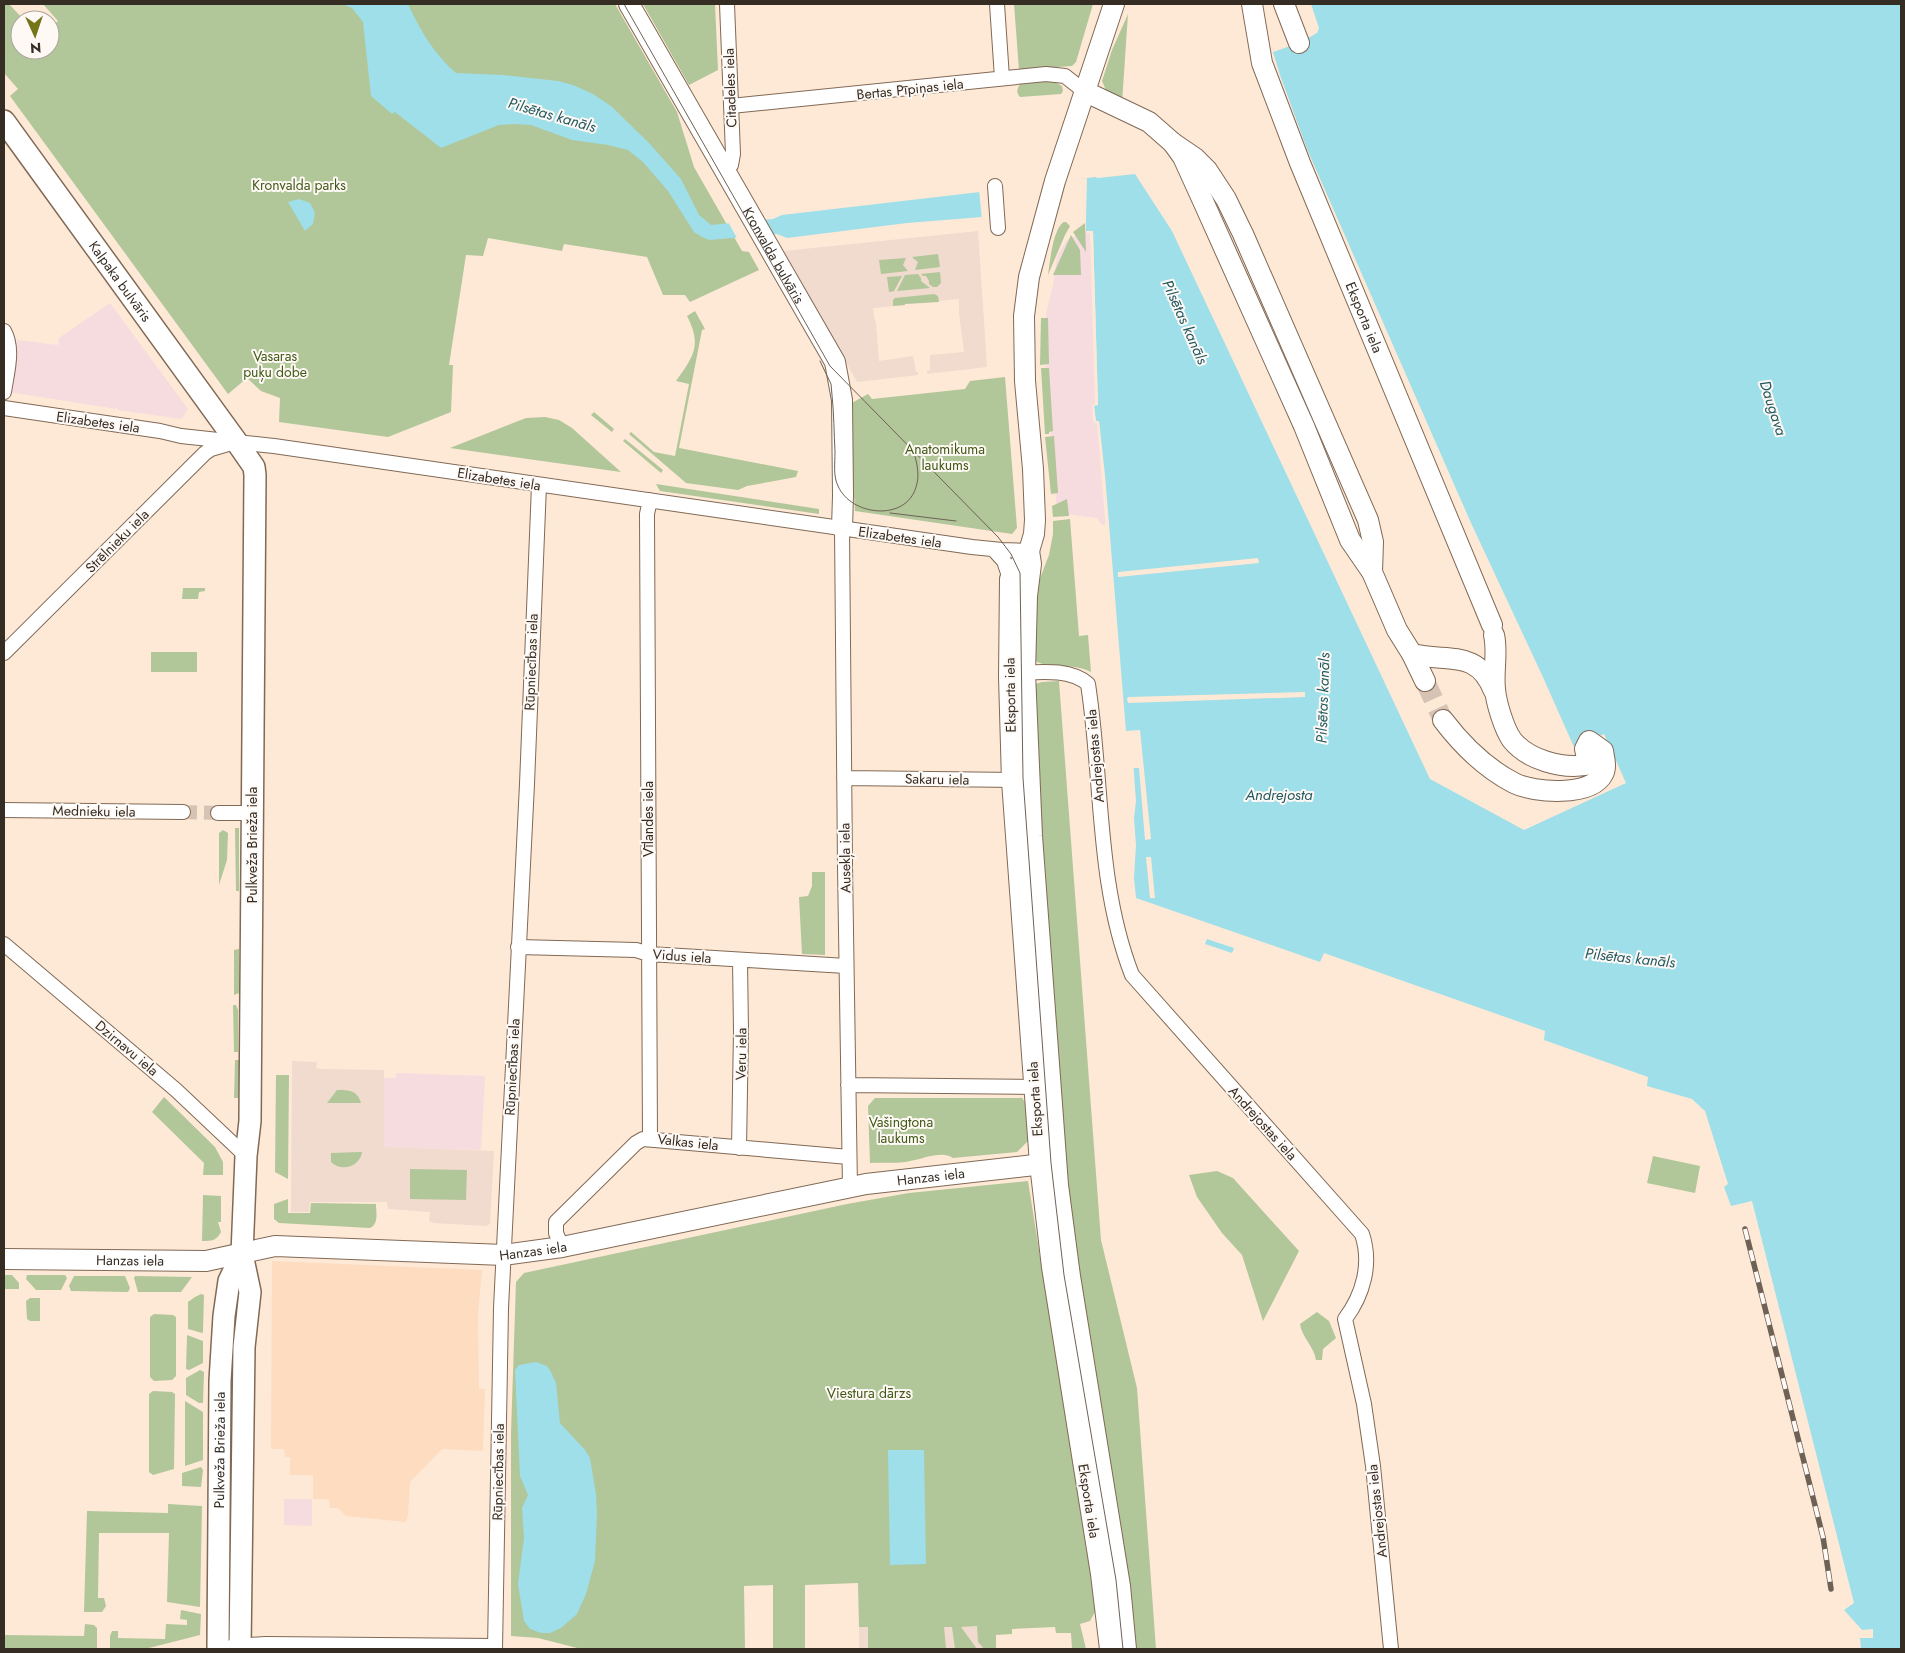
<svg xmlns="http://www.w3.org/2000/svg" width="1905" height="1653" font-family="Jost,sans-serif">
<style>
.commercial{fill:#f6dbdf}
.built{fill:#fddcc0}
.education{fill:#f1dace}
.green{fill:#b1c699}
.water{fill:#9edfe9}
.pier{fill:#fee9d7}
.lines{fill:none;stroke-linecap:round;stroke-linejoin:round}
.street-tunnel{stroke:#d6c3b3;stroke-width:14;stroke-dasharray:14 7;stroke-linecap:butt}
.secondary-tunnel{stroke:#d6c3b3;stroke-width:20;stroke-dasharray:20 10;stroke-linecap:butt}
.street-casing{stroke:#806955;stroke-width:16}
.secondary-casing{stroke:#806955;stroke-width:22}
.primary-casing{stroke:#806955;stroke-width:24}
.street{stroke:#fff;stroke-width:14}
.secondary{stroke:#fff;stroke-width:20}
.primary{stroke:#fff;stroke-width:21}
.tram{stroke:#6e6156;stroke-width:1}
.rail-casing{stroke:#6e6156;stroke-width:5.5}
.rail{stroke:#fef9f5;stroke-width:4;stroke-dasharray:11;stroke-linecap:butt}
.labels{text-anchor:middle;stroke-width:4;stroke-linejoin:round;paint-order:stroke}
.street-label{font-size:14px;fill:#352c23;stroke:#fef9f5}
.park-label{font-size:14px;fill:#405917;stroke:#fef9f5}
.water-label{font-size:15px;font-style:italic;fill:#235a62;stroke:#fef9f5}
</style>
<rect width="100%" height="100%" fill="#fee9d7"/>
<!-- commercial -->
<path class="commercial" d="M1086,231H1093L1098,405H1095L1099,421L1108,524L1102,525L1097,518L1057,513L1044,348L1046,314L1053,285L1057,256L1066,241Z
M110,303L188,409L182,419L117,410L116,406L115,409L110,408L9,392L17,340L58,345L59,338Z
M396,1073L485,1076L481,1150L384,1147V1078H396Z
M284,1499H312V1526L284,1525Z"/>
<!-- built -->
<path class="built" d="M272,1261L482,1270L478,1315L479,1389H485L483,1451L442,1449L410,1482L408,1515L406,1522L346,1516L338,1508H330L329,1499H313V1475H290V1457H285L284,1449H271Z"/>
<!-- education -->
<path class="education" d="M978,231L987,367L927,374V371L930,370V355L964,352L959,313V299L905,304V305L873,308L875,322H876L879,361L913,356L916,372H918V375L857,382L784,251Z
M292,1061L317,1062L316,1068L322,1069L384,1070V1147L494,1151L490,1224L486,1226L434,1223L429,1221L430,1212L388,1209L387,1202H310L309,1212H291Z
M978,1626V1642L984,1649H859V1627Z"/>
<!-- green -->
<path class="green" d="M4,4H9L22,18L18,23L20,25V50H50V28L58,21L43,4H615L677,112L694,167L742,251L749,252L759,270L690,302L685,295H663L647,257L564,244L562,251L488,238L483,256L466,255L449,365H453L451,412L388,437L279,422L280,398L261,391L247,378L228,394L10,96L18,89L4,73Z
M643,4H715L718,70L689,85Z
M1014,4H1093L1076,62L1072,66L1019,70Z
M1128,14L1122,103L1108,95L1102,81L1112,50Z
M1053,81L1062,86L1063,91L1061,94L1020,97C1016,92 1017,89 1020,84Z
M1064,222H1066L1070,226L1065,235L1048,275C1050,262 1053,228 1064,222Z
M1085,223L1086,252L1073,232Z
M1071,235L1080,250L1081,275H1053Z
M938,254L940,267L915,270L918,262L912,257Z
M906,258L903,265L908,271L881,274L879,260Z
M940,272L941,283L937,287H933L929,284V281L926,276H923L921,274Z
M918,274L921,278V281L930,288L897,291L905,275Z
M902,276L894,291L889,292L887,277Z
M934,294L938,296L939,302L905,304V305L893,306V300L895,298Z
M695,311L705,329L702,330L679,448L798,471L796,477L747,486L738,490L686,483L629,434L631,432L654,452L675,456L689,384L676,381C694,356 702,345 687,316Z
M1041,318H1048L1049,364L1040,365Z
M1041,368H1049L1053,431L1049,432V434H1045Z
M1005,377L1017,528L1012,534L855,511L848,405L868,394L872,399L965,389L970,381Z
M594,412L614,429L612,432L591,415Z
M545,417L559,420L572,428L621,472L450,448L526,418Z
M1054,436L1058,493L1051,494L1045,437Z
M625,439L663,470L661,473L623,441Z
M656,484L819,509V514L660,491Z
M1067,499L1069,516L1053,517L1052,506Z
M1070,519L1079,636L1088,635L1091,672C1072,662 1049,669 1035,661L1037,586L1049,555L1053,534V521Z
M183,588H205V591L199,592L198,599H182Z
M151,652H197V672H151Z
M1059,681L1101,1240L1137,1388L1156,1649H1134L1074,1271L1037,844L1035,684L1042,682Z
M235,828H239V891H236Z
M223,830L228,833L227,860L219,885V833Z
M812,872H825V955L802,954L799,897L808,896L812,886Z
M239,949V993L234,995V950Z
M233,1005H236L238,1010V1052H234Z
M235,1060H239V1098H234Z
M276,1075H289L288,1179L275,1172Z
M337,1090C349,1090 357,1090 361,1103H327Z
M164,1097L215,1147L223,1162V1175H203L204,1163L152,1112Z
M875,1098H1022L1028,1106L1030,1139L1017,1152L953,1158C942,1150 923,1159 910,1161C898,1164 883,1162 870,1163L868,1106Z
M362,1152C360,1167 341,1172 331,1162V1153Z
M1653,1156L1700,1166L1695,1193L1647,1183Z
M410,1169L467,1170L466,1200L410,1199Z
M1217,1171L1233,1178L1299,1251L1263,1321L1242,1255L1222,1233L1197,1197L1189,1175Z
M1028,1181L1096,1610L1090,1621L1080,1624L1086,1649H1072L1071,1633H1056L1055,1627L1012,1629V1634L996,1635V1649H984L978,1642L977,1626L961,1627L977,1649H955L952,1627H944L946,1649H868V1627H859L858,1583L805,1585V1649H773V1585L744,1586L745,1649H581L538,1638L511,1636V1433L516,1282L524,1273L847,1204L909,1193Z
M203,1195L221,1196V1222H218L221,1232C216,1241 212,1241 202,1241Z
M288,1199V1213H310L311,1203L376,1204C376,1212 379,1224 370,1228L279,1223L274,1219V1204Z
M4,1275H12L19,1283V1289H4Z
M27,1275H65L67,1278L61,1290H36L26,1279Z
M74,1276H125L130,1288L128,1292L71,1291L69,1286Z
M135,1276L192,1277L181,1292H138L134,1278Z
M201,1294L204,1295L203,1332L202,1333L188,1329V1302L195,1297Z
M234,1294L240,1295L231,1611L227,1513L228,1339Z
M30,1298H40V1321H30L27,1319L26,1301Z
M1317,1312L1329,1321L1336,1338L1323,1349L1322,1360H1316C1314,1346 1302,1338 1300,1324Z
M154,1314L173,1315L176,1317V1376L172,1380L154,1381L150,1377V1317Z
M187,1335L203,1341V1363L189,1370L186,1369Z
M200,1370L204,1372L203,1403H199L186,1395V1378Z
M153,1391L172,1392L175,1394L174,1469L153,1475L149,1472V1394Z
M185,1401L203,1412V1460L185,1466Z
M201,1467L203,1470L201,1487L182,1486V1473Z
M168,1504L202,1506L200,1607L167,1602L169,1533H99L98,1598H104L106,1606L102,1612H84L87,1511L168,1513Z
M208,1509L210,1513V1626L206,1636Z
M181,1610L201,1614L200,1635L145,1649H110V1636L112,1631H118V1638L165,1639L166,1624L187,1625V1620L180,1619Z
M85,1624L94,1625L97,1628V1649H4V1635L84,1636Z"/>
<!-- water -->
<path class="water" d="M342,4H408C420,30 434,54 456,73L503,75L558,81L573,85L593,94L611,106L649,143L681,179L699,215L711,225L773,219L782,215L980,192L1095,177L1098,178L1135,174L1172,231L1430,779L1524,830L1626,783L1604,734L1574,747L1542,675L1471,523L1307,149L1280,75L1273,52L1299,43L1317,33L1319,28L1311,4H1901V1649H1861L1860,1638H1873V1629L1862,1630L1844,1610L1854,1603L1752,1201L1731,1206L1724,1187L1728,1184L1705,1111L1692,1099L1647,1086L1648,1077L1544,1040L1545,1031L1324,953L1320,962L1136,898L1134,878L1136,845L1134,818L1136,801L1132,747L1123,729L1099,421H1096L1094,405H1098L1093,231H1086V216L982,217L907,223L787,238L777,234L709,240L702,237L694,232L668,191L643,162L628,150L608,145L572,140L531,125L514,124L499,125L441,148L395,112L392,114L371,96L363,22L352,8Z
M299,199L310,203L315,213L313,224L305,231L288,202Z
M1207,939L1234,948L1232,953L1205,944Z
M536,1362L547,1366L551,1372L556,1383L560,1423L585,1450L590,1458L596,1494L597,1513L595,1561L586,1594L577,1614L561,1628L550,1633H541L530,1629L524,1621L518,1584L524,1538L522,1508L528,1495L520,1476L515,1370L519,1365Z
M888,1450H924L926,1564L890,1565Z"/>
<!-- pier -->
<path class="pier" d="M1087,178L1086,220L1084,221V218L982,220L979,190Z
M761,218L772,236L738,240L728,222Z
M1086,231H1093L1098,405L1094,406L1096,421H1099L1105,475L1126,731L1140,730L1151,839L1145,840L1139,768H1131L1129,748L1120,729L1110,578L1097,423L1093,422L1092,406L1095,403L1090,233L1087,234Z
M1258,558L1259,563L1118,577V572Z
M1305,692V697L1128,703L1127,699L1128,697Z
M1146,857H1151L1155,898H1150Z"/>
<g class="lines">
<!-- street-tunnel -->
<path class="street-tunnel" d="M183,812L218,813"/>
<!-- secondary-tunnel -->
<path class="secondary-tunnel" d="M1425,681L1443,720"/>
<!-- street casing -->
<g class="street-casing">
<path id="street" d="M997,4L1002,78
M731,106L1046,74L1065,76L1084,91
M726,170L731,165L733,154L727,4
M995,186L998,228
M4,331C14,349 7,372 4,392
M4,408L160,431L181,436L274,446L972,547L1002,550L1029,551
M842,528L845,866L850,1188
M994,550L1004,561L1010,579
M4,653L205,453L211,449L228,444
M1016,673C1039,672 1070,668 1088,684C1103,781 1096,882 1132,975L1362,1234C1372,1264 1363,1295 1345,1319L1364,1404L1373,1466L1391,1649
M844,778L1021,780
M4,810L183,812
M218,813H253
M4,944L176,1090L246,1156
M518,947L636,950L649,954L846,966
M848,1085L1042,1087
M650,1138L647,514L650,500
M739,1148L741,1031L740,960
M562,1247L556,1233V1222L636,1143L643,1139L849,1157
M233,1646L265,1644L495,1646
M495,1649L501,1308L527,784L539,485"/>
</g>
<!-- secondary casing -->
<g class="secondary-casing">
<g id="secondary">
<path id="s1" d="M629,4L835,362L842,400L843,496L842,528"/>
<path id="s2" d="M1252,4L1262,63L1300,163L1492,625"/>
<path d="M1284,4L1299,43"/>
<path d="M1084,91L1149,122L1173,143L1195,158L1207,170L1226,199L1243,234L1368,520L1373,542L1372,572"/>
<path d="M1173,143L1183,157L1203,201L1304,426L1350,540L1372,572L1397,630L1412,654L1425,681"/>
<path d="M1029,551L1031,564L1027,596L1025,673L1032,836L1058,1185L1070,1276L1120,1586L1126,1649"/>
<path d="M1412,654C1447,663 1477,648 1494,691"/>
<path d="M1443,720C1462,745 1485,768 1514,783C1534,793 1591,797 1603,774C1607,767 1604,758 1603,751L1589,741L1585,749L1588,763L1586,765C1562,769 1528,760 1512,740C1504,729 1496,702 1495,689C1493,671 1498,652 1494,635"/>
<path id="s3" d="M4,1259L206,1261L275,1246L504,1255L562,1247L866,1184L1052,1163"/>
<path d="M1110,1649L1101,1574L1052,1267L1040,1164L1012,781L1009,677L1010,579L1029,551L1034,534L1035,520L1033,469L1025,381L1024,316L1029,277L1055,181L1114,4"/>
</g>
</g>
<!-- primary casing -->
<g class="primary-casing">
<g id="primary">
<path id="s4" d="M4,121L236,441L254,467L255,475L250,1121L246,1156L242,1254L250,1292L244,1347L240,1649"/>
<path id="s5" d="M218,1649L220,1381L224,1316L229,1281L242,1254"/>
</g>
</g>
<!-- street -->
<use href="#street" class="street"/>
<!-- secondary -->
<use href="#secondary" class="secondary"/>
<!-- primary -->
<use href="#primary" class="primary"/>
<!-- tram -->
<path class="tram" d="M624,4L830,366L998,537L1011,554L1020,573L1023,778L1051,1163L1064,1275L1116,1580L1123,1649
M820,361L831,384L832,395C834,414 834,433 835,452C835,463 833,476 838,486C851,516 906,522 916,487C920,476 917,463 914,453
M890,513L956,521"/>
<!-- rail casing -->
<g class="rail-casing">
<path id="rail" d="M1745,1229L1823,1537L1831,1589"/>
</g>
<!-- rail -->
<use href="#rail" class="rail"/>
</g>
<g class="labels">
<!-- street labels -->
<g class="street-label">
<text transform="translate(730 88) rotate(-92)" y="5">Citadeles iela</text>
<text transform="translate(910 89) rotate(-6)" y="5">Bertas Pīpiņas iela</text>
<text dy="5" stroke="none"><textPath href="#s1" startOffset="290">Kronvalda bulvāris</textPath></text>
<text dy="5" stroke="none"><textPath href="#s4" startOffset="198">Kalpaka bulvāris</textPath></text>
<text dy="5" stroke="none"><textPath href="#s2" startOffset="334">Eksporta iela</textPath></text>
<text transform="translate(98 422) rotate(8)" y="5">Elizabetes iela</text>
<text transform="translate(499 479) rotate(9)" y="5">Elizabetes iela</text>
<text transform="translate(900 537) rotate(8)" y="5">Elizabetes iela</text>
<text transform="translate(117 541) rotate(-45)" y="5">Strēlnieku iela</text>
<text transform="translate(531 662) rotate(-88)" y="5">Rūpniecības iela</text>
<text transform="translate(1010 695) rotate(-91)" y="5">Eksporta iela</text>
<text transform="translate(1095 756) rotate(-95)" y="5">Andrejostas iela</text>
<text transform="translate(937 779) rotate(1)" y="5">Sakaru iela</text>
<text transform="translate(94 811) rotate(1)" y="5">Mednieku iela</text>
<text transform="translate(648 819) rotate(-90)" y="5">Vīlandes iela</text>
<text transform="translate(252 845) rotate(-90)" y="5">Pulkveža Brieža iela</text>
<text transform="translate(845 858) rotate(-91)" y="5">Ausekļa iela</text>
<text transform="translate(682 956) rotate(4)" y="5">Vidus iela</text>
<text transform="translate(127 1048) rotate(40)" y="5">Dzirnavu iela</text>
<text transform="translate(741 1054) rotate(-89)" y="5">Veru iela</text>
<text transform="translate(512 1067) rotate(-87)" y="5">Rūpniecības iela</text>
<text transform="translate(1035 1099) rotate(-94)" y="5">Eksporta iela</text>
<text transform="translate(1263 1123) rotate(48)" y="5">Andrejostas iela</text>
<text transform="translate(688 1142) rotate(6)" y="5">Valkas iela</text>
<text dy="5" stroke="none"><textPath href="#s3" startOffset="936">Hanzas iela</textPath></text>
<text dy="5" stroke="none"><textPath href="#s3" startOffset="531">Hanzas iela</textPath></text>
<text dy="5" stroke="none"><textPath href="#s3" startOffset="126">Hanzas iela</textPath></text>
<text dy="5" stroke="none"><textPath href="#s5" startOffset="199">Pulkveža Brieža iela</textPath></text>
<text transform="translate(498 1472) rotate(-89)" y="5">Rūpniecības iela</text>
<text transform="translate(1089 1501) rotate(81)" y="5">Eksporta iela</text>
<text transform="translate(1377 1511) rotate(-96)" y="5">Andrejostas iela</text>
</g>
<!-- park labels -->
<g class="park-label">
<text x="299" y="190">Kronvalda parks</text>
<text x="275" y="361">Vasaras<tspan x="275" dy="16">puķu dobe</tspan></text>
<text x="945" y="454">Anatomikuma<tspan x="945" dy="16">laukums</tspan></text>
<text x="901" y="1127">Vašingtona<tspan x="901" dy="16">laukums</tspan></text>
<text x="869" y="1398">Viestura dārzs</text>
</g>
<!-- water labels -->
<g class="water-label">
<text transform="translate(552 115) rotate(16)" y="5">Pilsētas kanāls</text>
<text transform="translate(1185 322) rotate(66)" y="5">Pilsētas kanāls</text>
<text transform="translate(1773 408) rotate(72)" y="5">Daugava</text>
<text transform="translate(1323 698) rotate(-88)" y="5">Pilsētas kanāls</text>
<text x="1279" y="800">Andrejosta</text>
<text transform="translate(1630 958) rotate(6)" y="5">Pilsētas kanāls</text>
</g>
</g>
<!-- border -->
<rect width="1905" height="1653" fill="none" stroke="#352c23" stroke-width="10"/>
<!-- north arrow -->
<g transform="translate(35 35) rotate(177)"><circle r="24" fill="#fef9f5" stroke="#aea7a1"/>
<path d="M0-4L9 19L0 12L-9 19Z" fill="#747419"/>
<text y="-8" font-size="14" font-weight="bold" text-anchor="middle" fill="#352c23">N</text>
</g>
</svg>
